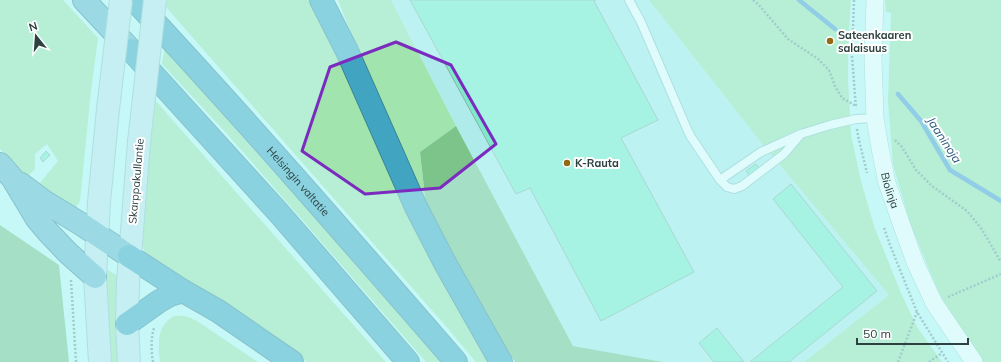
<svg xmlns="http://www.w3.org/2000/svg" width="1001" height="362" font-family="Mulish,sans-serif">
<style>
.built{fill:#b0ebec}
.green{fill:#a2e4ad}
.forest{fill:#7dc48a}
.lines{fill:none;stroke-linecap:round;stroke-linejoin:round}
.stream{stroke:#5199d0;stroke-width:4.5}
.building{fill:#7feacb;stroke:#87b1a3}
.service-casing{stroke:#93c3c3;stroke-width:10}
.minor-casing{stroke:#93c3c3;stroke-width:18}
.secondary-casing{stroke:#93c3c3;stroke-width:24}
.trunk-casing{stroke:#3a8295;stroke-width:24}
.motorway-casing{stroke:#3a8295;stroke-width:24}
.path{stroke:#759797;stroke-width:2.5;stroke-dasharray:2 2;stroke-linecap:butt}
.service{stroke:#fff;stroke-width:8}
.minor{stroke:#fff;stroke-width:17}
.secondary{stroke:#c6e4ed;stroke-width:22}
.trunk{stroke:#67b7ce;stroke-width:22}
.motorway{stroke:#41a5c2;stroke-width:22}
.secondary-bridge-casing{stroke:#93c3c3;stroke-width:24;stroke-linecap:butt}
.secondary-bridge{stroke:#c6e4ed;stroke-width:22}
.marked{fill:none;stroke:#7b2cbf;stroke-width:3;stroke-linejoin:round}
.poi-dot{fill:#946914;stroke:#fff;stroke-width:1.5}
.labels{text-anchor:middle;stroke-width:4;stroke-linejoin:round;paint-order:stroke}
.poi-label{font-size:11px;font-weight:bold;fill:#2d4141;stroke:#fff;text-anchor:start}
.street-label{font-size:11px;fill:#2d4141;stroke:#fff}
.water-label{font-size:12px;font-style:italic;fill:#20537a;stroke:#fff}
</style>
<rect width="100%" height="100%" fill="#c6f8f8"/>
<!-- built -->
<path class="built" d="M391,0H649L760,141L889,295L804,362H663L573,346L456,126Z"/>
<!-- green -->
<path class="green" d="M0,0H63L98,38L91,91L80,201L75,209L67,206L39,184L58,161L47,144L35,154V169L26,178L0,149Z
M166,0H312L494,362H476L444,324L385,257L166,7Z
M338,0H391L456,126L420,152L426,206L377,99Z
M649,0H851L848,47V80L851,135L861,181L874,226L901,293L917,327L942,362H804L889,295L760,141Z
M885,0H1001V362H981L958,328L938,291L911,226L893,165L888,101L891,13L886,12Z
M165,46L238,132L311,213L440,362H426L229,136L162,64Z
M154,99L386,362H307L157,264L145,253L141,241L148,152Z
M104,268L120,277L121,362H108Z
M174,316C185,315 187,316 197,321L258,362H160C158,345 156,326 174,316Z"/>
<!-- forest -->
<path class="forest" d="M456,126L573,346L663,362H515L505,348L426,206L420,152Z
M0,225L59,265L69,362H0Z"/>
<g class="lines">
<!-- stream -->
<path class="stream" d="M799,0L835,29
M898,94L921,121L950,170L1001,201"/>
</g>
<!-- building -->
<path class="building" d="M410,0H596L594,1L658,120L621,138L694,272L601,321L530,188L516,194Z
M46,151L50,155L43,162L40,158Z
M756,164L760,170L750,176L746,171Z
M791,184L877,291L789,362H750L843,287L773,199Z
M717,328L744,362H714L699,343Z"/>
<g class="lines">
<!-- service casing -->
<g class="service-casing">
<path id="service" d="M629,0L641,22L687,129L691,137L720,180L727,187L734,189L742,186L784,154L801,134
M720,180L761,152L801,134L830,125L856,119L875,118"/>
</g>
<!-- minor casing -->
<g class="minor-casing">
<g id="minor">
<path id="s1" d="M875,0L873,59L875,118L880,148L887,183L902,226L915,262L934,303L974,362"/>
</g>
</g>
<!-- secondary casing -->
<g class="secondary-casing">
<path id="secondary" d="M100,362L95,277L99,202L108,109
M129,362L127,324L128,281L139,142"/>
</g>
<!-- trunk casing -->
<g class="trunk-casing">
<path id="trunk" d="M84,0L127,46
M0,164L13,179L37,219L48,232L68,253L95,277
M21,184L45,202L81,224L129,256"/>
</g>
<!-- motorway casing -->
<g class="motorway-casing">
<g id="motorway">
<path d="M321,0L347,51L401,173L416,207L446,265L501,362"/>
<path id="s2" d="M138,4C247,121 351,241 456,362"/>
<path d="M131,50L278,212L408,362"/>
<path d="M129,256L183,291L218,311L292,362"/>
<path d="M127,324L158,302L170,295L183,291"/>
</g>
</g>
<!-- path -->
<path class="path" d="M753,0L758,4L788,39L818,59L829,70L835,86L842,98L856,106
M854,0L852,56L856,108
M857,129L858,136L867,173
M895,140L902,147L916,170L932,186L967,211L981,228L1001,262
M884,228L890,245L917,312L948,362
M71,280L76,362
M948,297L1001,274
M153,362C151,351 151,338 154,328
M898,362L917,312
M929,362L942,353"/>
<!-- service -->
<use href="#service" class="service"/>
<!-- minor -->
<use href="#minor" class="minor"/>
<!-- secondary -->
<use href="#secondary" class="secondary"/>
<!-- trunk -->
<use href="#trunk" class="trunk"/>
<!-- motorway -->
<use href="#motorway" class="motorway"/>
<!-- secondary-bridge casing -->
<g class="secondary-bridge-casing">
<path id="secondary-bridge" d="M108,109L121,0
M139,142L155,0"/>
</g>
<!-- secondary-bridge -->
<use href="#secondary-bridge" class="secondary-bridge"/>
</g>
<!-- marked area -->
<path d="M0 0H1001V362H0ZM396,42L451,65L496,144L440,188L365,194L302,151L330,67Z" fill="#c6f8f8" fill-opacity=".55" fill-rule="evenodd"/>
<path class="marked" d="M396,42L451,65L496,144L440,188L365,194L302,151L330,67Z"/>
<!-- markers -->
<g class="poi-dot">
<circle cx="830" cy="41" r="4"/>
<circle cx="567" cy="163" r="4"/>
</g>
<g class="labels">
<!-- poi labels -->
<g class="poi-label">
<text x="838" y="39">Sateenkaaren<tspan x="838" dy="13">salaisuus</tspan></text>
<text x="575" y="167">K-Rauta</text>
</g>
<!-- street labels -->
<g class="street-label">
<text transform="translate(136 181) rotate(-85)" y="4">Skarppakullantie</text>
<text dy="4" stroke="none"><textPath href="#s2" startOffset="239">Helsingin valtatie</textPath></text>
<text dy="4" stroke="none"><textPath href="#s1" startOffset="192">Biolinja</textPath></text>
</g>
<!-- water labels -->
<g class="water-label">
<text transform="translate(944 140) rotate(57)" y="4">Jaaninoja</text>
</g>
</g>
<!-- north arrow -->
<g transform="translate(36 36) rotate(343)" stroke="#ffffff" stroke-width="3" paint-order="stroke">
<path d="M0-3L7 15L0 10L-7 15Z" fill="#2d4141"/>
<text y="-6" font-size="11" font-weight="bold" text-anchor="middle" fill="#2d4141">N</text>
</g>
<!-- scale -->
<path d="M857 338v6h111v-6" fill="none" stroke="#2d4141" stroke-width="2"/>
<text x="863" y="338" font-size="12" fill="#2d4141" stroke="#ffffff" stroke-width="3" paint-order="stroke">50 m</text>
</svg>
